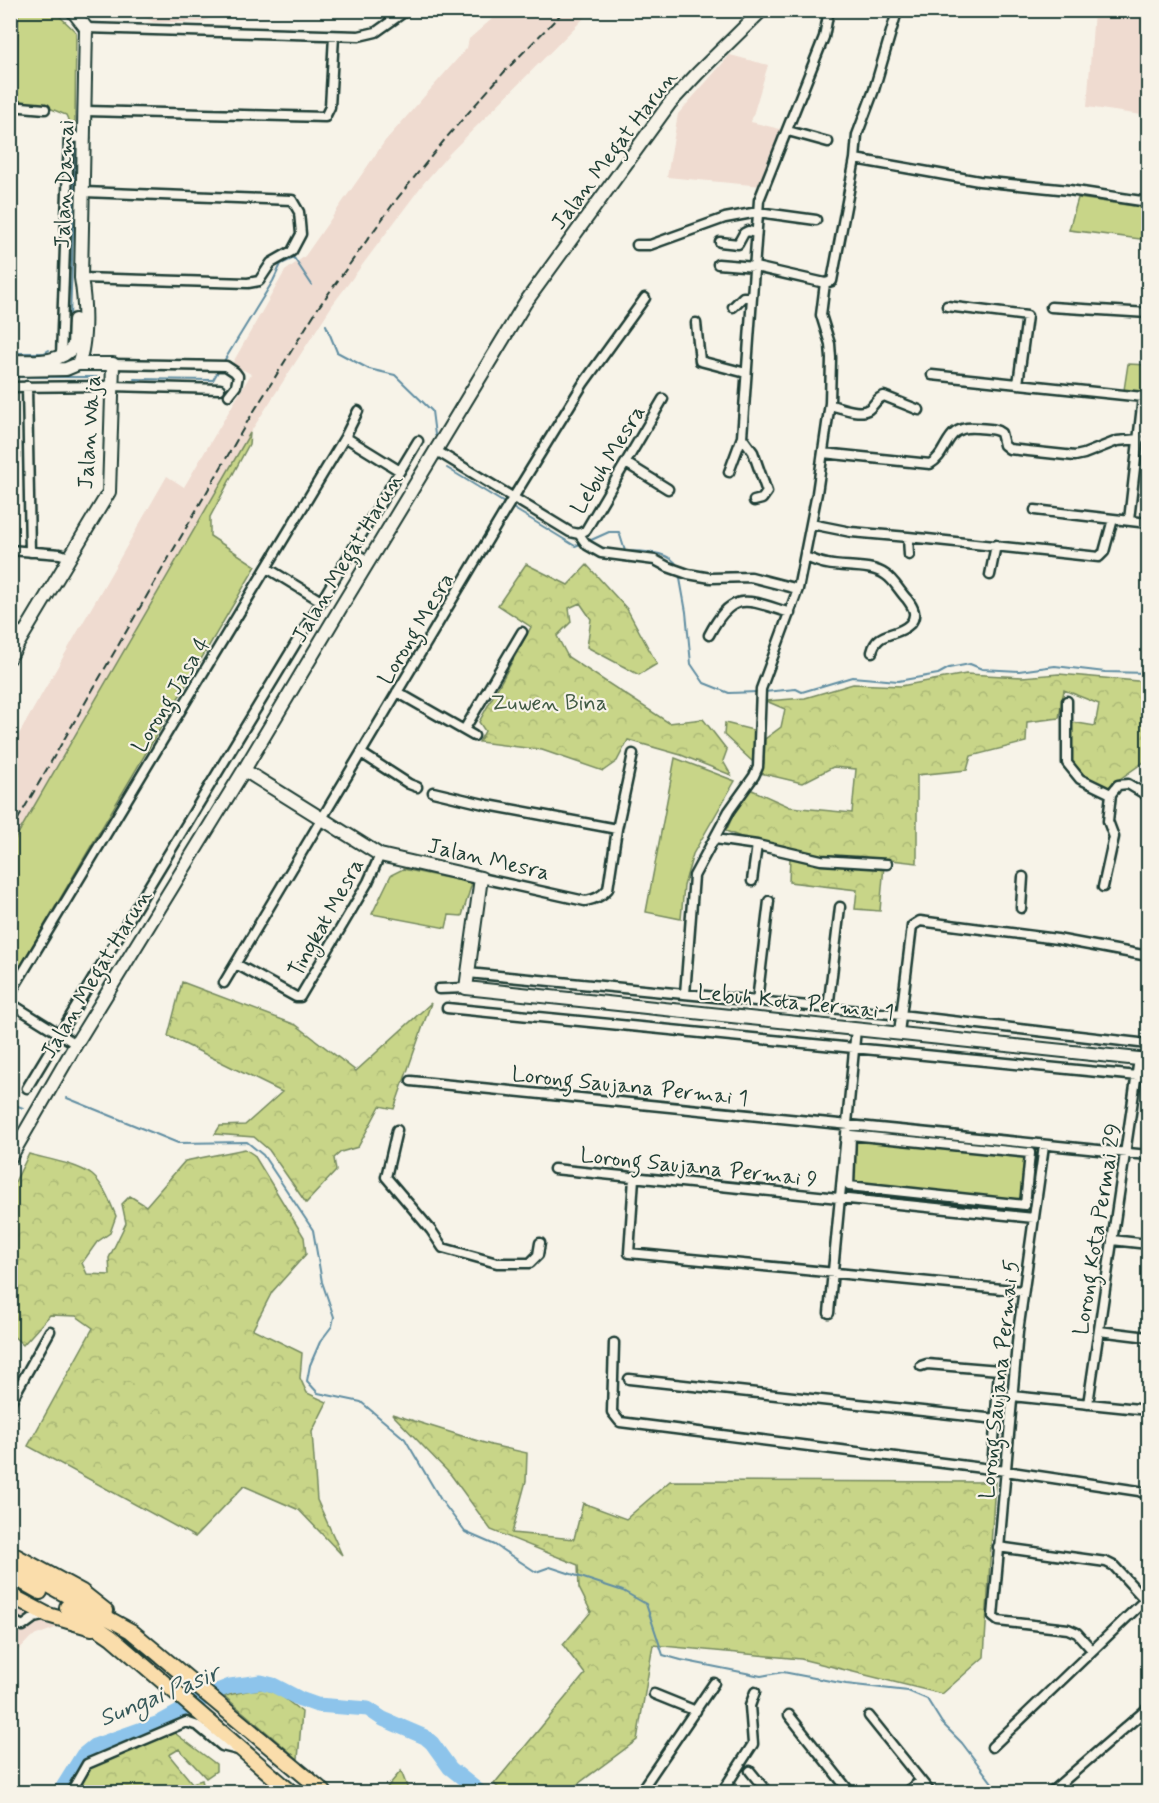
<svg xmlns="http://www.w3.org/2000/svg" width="1159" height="1803" font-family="Mynerve,sans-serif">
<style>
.built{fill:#efdbd0}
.green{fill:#c8d588;stroke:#74895e;stroke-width:1.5}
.forest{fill:url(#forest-crowns);stroke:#74895e;stroke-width:1.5}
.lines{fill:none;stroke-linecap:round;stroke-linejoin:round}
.stream{stroke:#618ea2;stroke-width:2}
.river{stroke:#8dc4eb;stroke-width:15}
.street-casing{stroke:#1f3d34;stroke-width:13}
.secondary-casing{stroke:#1f3d34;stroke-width:16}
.primary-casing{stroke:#1f3d34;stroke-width:18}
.street{stroke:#f7f3e8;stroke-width:8}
.secondary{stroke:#f7f3e8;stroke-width:12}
.primary{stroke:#faddab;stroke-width:14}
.rail{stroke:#1f3d34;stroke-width:2;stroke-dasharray:9 4.5;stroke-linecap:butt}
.labels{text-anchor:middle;stroke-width:4.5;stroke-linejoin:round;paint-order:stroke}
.street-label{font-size:22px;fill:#1f3d34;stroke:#f7f3e8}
.park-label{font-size:22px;fill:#415b45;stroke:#f7f3e8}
.water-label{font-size:24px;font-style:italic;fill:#355859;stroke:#f7f3e8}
</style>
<defs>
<pattern id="forest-crowns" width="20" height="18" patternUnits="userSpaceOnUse" patternTransform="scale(1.5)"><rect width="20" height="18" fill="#c8d588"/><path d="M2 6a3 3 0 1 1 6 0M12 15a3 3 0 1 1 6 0" fill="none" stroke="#abb876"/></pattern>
</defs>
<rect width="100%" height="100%" fill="#f7f3e8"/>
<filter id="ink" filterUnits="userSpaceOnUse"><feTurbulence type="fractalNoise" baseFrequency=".0167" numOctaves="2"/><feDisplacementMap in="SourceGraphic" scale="12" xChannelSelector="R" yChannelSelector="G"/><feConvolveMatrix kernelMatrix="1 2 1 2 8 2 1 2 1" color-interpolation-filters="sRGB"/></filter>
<g filter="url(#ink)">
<!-- built -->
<path class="built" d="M129,11H228L201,22H154Z
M501,11H591L449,154L423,184L333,304L250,433L11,846V748L167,476L184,487L251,374L232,364L285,271L305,256L385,141L467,48L469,39Z
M1094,11H1148V116L1087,107Z
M730,55L768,65L751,122L784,130L762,186L667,177L678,114Z
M11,1600L61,1626L31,1637L11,1658Z"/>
<!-- green -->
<path class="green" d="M18,11H54L76,32L75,123L70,124L66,115L47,107L17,100Z
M1078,198L1148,208V240L1069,230Z
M1128,364L1148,365V398L1140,391L1124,390Z
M250,433L249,444L210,517V536L256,566L11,982V846Z
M725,723L757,731L753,762L724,735Z
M675,758L735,781L693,854L684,886L681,919L646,912Z
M403,869L472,883L462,916L449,915L446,928L372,914L391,875Z
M851,1132L1042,1150L1037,1215L847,1194Z
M401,1771L409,1792H383Z"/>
<!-- forest -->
<path class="forest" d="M526,564L568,585L587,565L627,609L657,664L639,675L587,647L591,619L580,603L569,608L571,622L557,636L568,657L669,723L703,719L727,750L723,761L731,775L681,755L628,740L617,761L603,771L542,750L479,742L485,731L479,722L531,627L498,605Z
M966,674L1022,677L1059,674L1148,682V759L1107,788L1082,776L1071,763V722L1095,726L1099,704L1064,690L1059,718L1027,722L1026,742L971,756L967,770L917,775V863L891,860L884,865L880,911L855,909L857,890L789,882L790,857L726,831L737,807L750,789L790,807L852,813L856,769L833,767L802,783L760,773L764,763L765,739L781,727L785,709L766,701L805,698L853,684L901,686Z
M182,982L296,1025L356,1071L431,1003L394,1109L380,1106L358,1147L341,1152L334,1158L336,1171L306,1203L269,1150L254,1137L215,1134L220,1126L245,1125L282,1092L168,1036Z
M245,1149L254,1155L304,1237L306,1254L272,1292L253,1329L302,1353L300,1378L307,1393L327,1402L312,1432L317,1500L342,1555L299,1510L244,1486L195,1537L28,1446L93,1328L76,1316L50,1315L23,1345L11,1334V1190L29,1154C47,1159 78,1164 92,1175C104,1185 110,1202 116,1216L110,1233L97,1242L82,1263L87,1274L110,1275L109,1258L126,1223L122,1204L130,1196L146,1206L185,1161Z
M392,1414L491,1445L527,1453L526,1481L512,1533L574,1539L583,1503L626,1519L670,1481L995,1482L984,1657L942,1694L801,1659L653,1645L637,1740L567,1792H503L494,1784L585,1674L563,1645L591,1612L579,1588L578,1565L491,1530L451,1475Z
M265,1689L280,1695L302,1712L298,1759L224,1696L251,1690Z
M172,1731L216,1764V1771L206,1778L179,1749L169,1755L192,1783L202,1780L205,1792H76L90,1767Z"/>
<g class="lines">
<!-- stream -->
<path class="stream" d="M70,318L76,144
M326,325L337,352L369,369L395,375L432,411L435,435
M10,353H44L49,350
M224,361L273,281L281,264L294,258L312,285
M10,377H97
M134,379L213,380L220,368
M447,468L506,504
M511,507L575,546L583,543
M589,541L609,532H619L625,551C641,552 671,550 678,567
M679,573L686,612L691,664L704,683L729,693L758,692
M764,692L796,689L802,692L852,677L898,681L938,674L949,668L970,664L982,669L1019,671L1055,666L1105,672L1148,673
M67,1098L178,1143L247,1142L263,1155L313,1230L322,1282L334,1317L332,1326L320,1342L310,1365L307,1381L318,1393L361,1402L405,1439L441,1500L465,1532L495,1545L536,1572L550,1567L623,1591L646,1604L663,1655L681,1660L761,1676L783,1672L846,1684L908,1691L927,1699L942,1723L962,1743L999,1792
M10,1103L23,1108"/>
<!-- river -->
<path class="river" d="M60,1792L83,1755L94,1746L159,1723L217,1691L230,1686L261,1682L273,1685L300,1699L317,1705L368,1709L383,1719L425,1737L432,1743L450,1768L480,1792"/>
<!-- street casing -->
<g class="street-casing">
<path id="street" d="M86,28L359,36L376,32L407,10
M10,88L12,10
M10,106L45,109
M86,111L325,117L330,107L334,36
M788,131L828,142
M855,159L979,181L1069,190L1148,202
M720,242L738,244L744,233L748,231L756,233
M637,245H650L725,218L758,212L816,220
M718,264L755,267L825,283L832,281L855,159L857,135L874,90L896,15
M81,278L248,283L259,281L271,263L292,251L301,234L299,212L292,200L84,192
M947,306L1027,316L1018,384
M733,307L743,297H751
M1051,307L1148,313
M696,323L700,361L746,373
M61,357L69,137L85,138
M113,364L226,366L235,372L238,376L236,386L229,395
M932,375L1143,397L1129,520
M27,386L30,552
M10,387L112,386L220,389
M830,405C840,407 860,416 869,409C876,404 876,398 884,396L919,410
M345,437L400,471
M435,450L570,532L579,534L587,545L601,553L655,560L668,567L688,574L711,578L751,577L798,589
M823,453L930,464C950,453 943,424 978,428C986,429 995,428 1001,433L1004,445L1009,449L1075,456L1084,454L1117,441L1139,439
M626,463L668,489
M729,472L742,437
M754,501L762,499L767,492L753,452L742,437L759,200L824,37L829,10
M1035,510L1148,523
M811,524L851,532L908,537L909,555
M579,534L586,530L663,399
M908,537L1099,557L1104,552L1113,519
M10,550L60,554L69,557
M352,551L368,561
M805,557C812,559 820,563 827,564C845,568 871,564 886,575C894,580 900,592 907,599C913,607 918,615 910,624C896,638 877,630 872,652
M267,568L321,601
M990,575L996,545
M10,630L25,632
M709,635C733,589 747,600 790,613
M397,692L474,736
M1067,701V763L1080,779L1111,794
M464,730L522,632
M361,753L409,784L417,787
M433,792L488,805L617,829
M715,839L757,845L752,881
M757,845L821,860L887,864
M481,878L585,901C595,899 601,897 608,889L617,829L633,754
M1103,887L1114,837L1108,821L1111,794L1118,785L1128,784L1148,796
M1021,908L1023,877
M236,964L296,997H300L368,882L380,855
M468,973L901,1015L1148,1044
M224,983L505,511L583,384L645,298
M439,989L466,988
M10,994L345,437L358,411
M685,994L694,876L729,811L754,776L758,767L761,689L798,589L817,493L830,403L831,358L830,344L821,315L825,283
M757,1001L769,901
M10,1003L76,1044
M447,1008L1148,1077
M828,1009L840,907
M899,1033L912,926L920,921L1057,939L1148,956
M411,1081L1148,1155
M27,1088L418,441
M397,1130L386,1177L431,1230L443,1248L497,1263H530L538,1255L540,1243
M851,1135L1030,1153L1025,1205L849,1186Z
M1044,1146L1018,1332L993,1617L998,1621L1068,1629L1077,1633L1092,1650
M554,1169L1034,1218
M634,1178L629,1253L1023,1291
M1112,1240L1148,1244
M829,1313L856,1029
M1099,1331L1148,1337
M614,1343L612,1412L620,1422L1006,1471L1139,1491L1148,1495
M921,1366L927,1364L999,1370L992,1469
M629,1379L996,1419
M1012,1396L1148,1410
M10,1403L50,1331
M1088,1404L1139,1059
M998,1547L1106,1562L1114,1566L1148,1603
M10,1619L23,1626L34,1618L47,1615
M654,1694L696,1711
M789,1715L850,1792
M869,1716L930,1792
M992,1747L1145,1600
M750,1771L767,1792
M71,1792L87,1764L186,1722L198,1726L222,1746L242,1751
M640,1792L714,1683
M722,1792L753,1744L750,1706L755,1692
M906,1792L921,1781
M1051,1792L1148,1708"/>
</g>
<!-- secondary casing -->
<g class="secondary-casing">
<path id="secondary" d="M72,10L86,28L81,278C85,301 87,342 78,364
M10,361C32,361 59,365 74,346L75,320
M10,370L66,369L78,364H113L109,492L10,657
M244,770L380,855L481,878L466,988L1148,1060
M10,1158L76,1044L244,770L341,607L525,303L670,103L698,73L762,10"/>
</g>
<!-- primary casing -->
<g class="primary-casing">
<path id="primary" d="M10,1553L82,1592L106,1611
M10,1564L131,1631L324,1792
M10,1575L40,1592
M10,1595L48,1615L92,1628
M67,1607L111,1637L291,1792"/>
</g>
<!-- street -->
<use href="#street" class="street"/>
<!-- secondary -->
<use href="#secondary" class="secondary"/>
<!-- primary -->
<use href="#primary" class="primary"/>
<!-- rail -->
<path class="rail" d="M10,833L246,424L318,308L396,200L446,138L506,70L565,10"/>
</g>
</g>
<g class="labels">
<!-- street labels -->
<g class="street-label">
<text transform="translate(613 149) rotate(-53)" y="8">Jalan Megat Harun</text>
<text transform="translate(63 184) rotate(-88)" y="8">Jalan Damai</text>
<text transform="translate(88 432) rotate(-86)" y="8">Jalan Waja</text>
<text transform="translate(607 459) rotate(-59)" y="8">Lebuh Mesra</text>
<text transform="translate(346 557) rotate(-59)" y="8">Jalan Megat Harun</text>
<text transform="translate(415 628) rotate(-59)" y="8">Lorong Mesra</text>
<text transform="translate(170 694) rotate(-59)" y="8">Lorong Jasa 4</text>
<text transform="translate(489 858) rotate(13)" y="8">Jalan Mesra</text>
<text transform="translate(325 917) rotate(-61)" y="8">Tingkat Mesra</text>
<text transform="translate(95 973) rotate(-59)" y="8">Jalan Megat Harun</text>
<text transform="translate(796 1001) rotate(6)" y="8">Lebuh Kota Permai 1</text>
<text transform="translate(630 1085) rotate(6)" y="8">Lorong Saujana Permai 1</text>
<text transform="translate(699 1166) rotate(6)" y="8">Lorong Saujana Permai 9</text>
<text transform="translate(1096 1229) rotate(-81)" y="8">Lorong Kota Permai 29</text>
<text transform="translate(998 1379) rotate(-84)" y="8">Lorong Saujana Permai 5</text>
</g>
<!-- park labels -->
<g class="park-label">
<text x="549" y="710">Zuwen Bina</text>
</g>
<!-- water labels -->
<g class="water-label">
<text transform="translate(159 1695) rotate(-22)" y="8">Sungai Pasir</text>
</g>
</g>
<!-- margin -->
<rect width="1159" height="1803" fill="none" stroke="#f7f3e8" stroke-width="36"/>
<rect x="18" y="18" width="1123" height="1767" fill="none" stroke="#1f3d34" stroke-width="2" filter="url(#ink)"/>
</svg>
